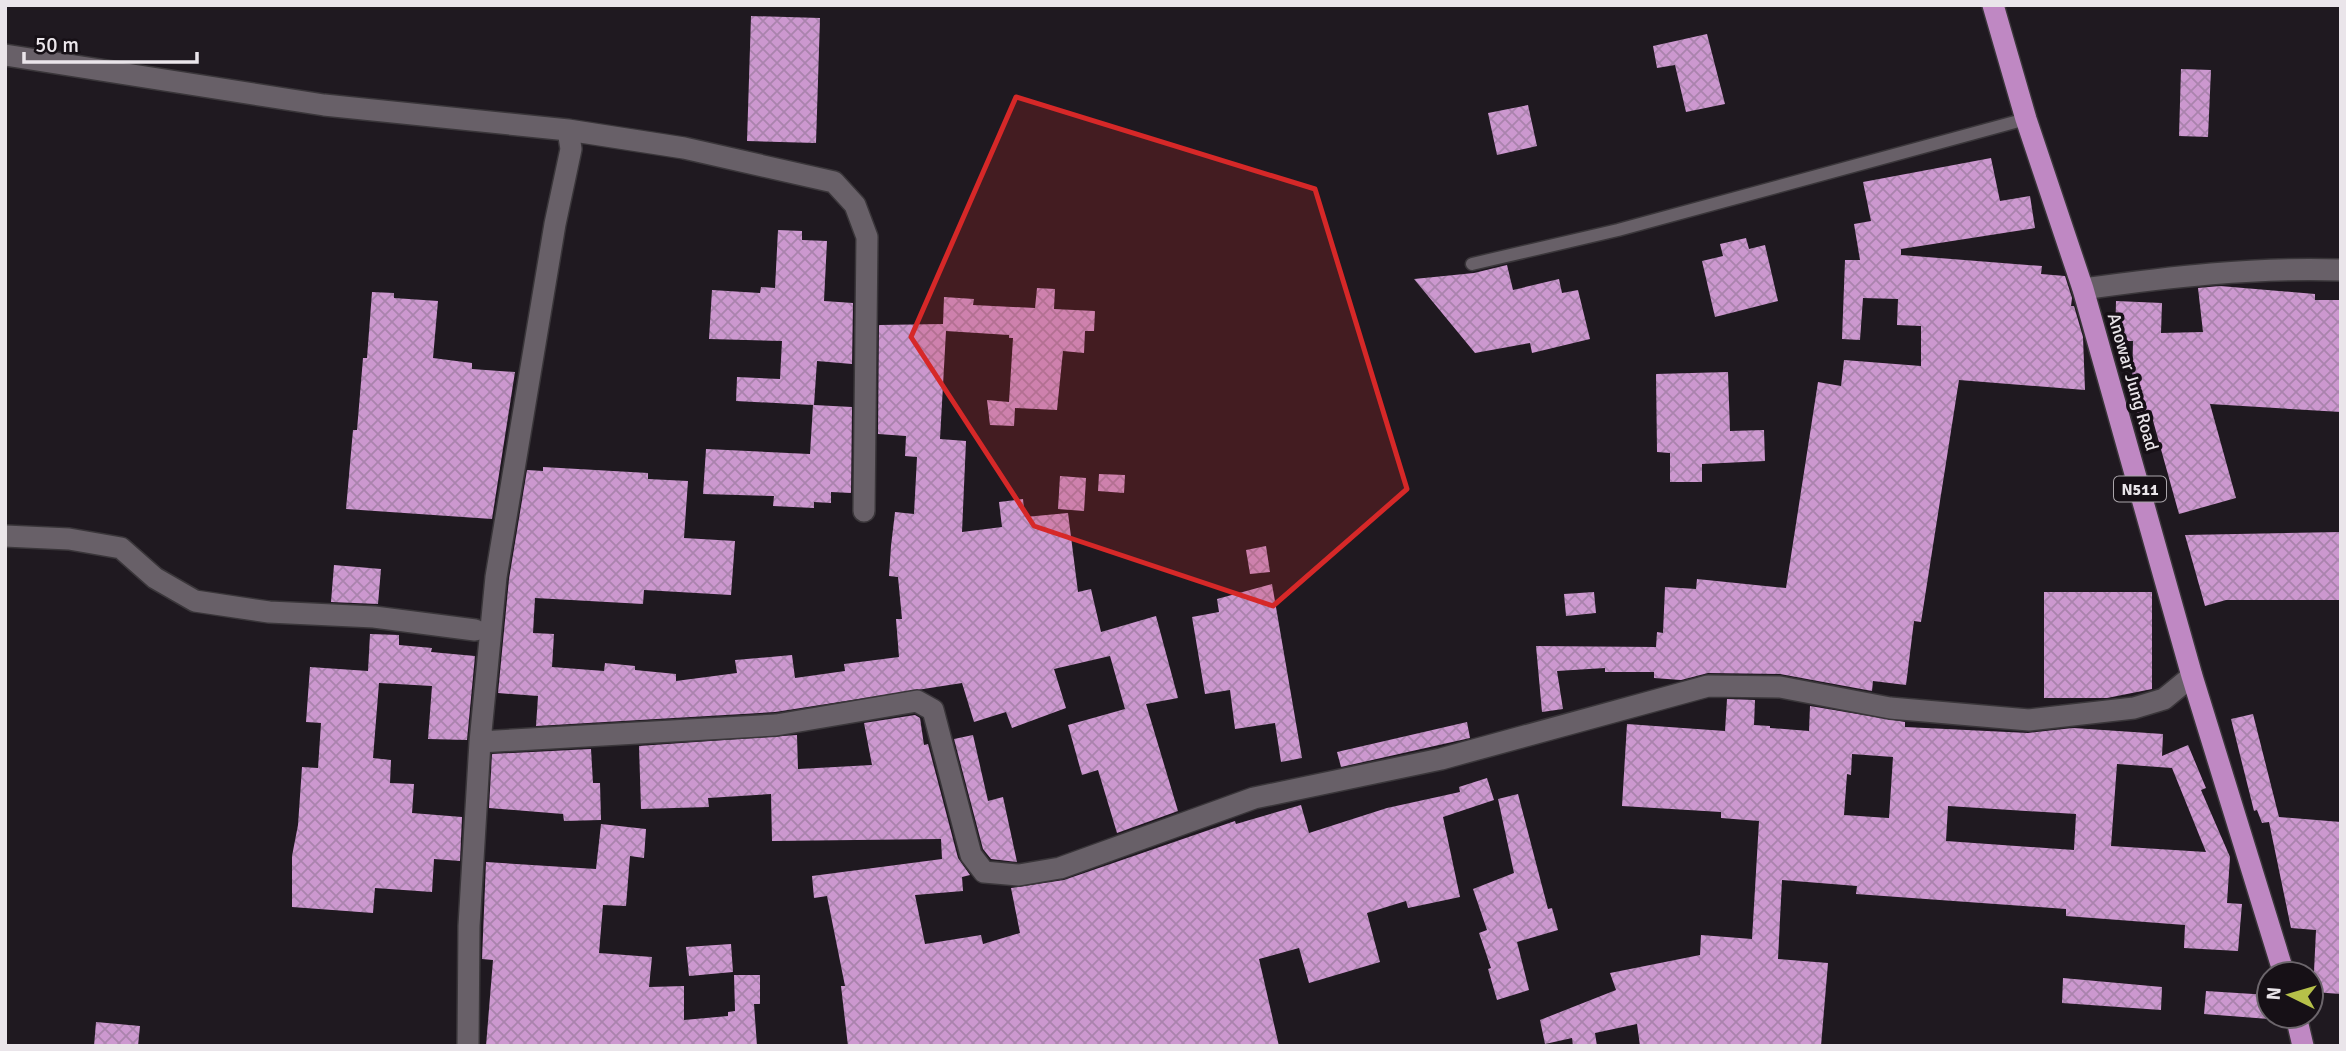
<svg xmlns="http://www.w3.org/2000/svg" width="2346" height="1051" font-family="Signika,sans-serif">
<style>
.building{fill:url(#building-cross-hatch);fill-rule:evenodd}
.lines{fill:none;stroke-linecap:round;stroke-linejoin:round}
.lane-casing{stroke:#3a363a;stroke-width:15}
.street-casing{stroke:#3a363a;stroke-width:24}
.highway-casing{stroke:#3a363a;stroke-width:24}
.lane{stroke:#686068;stroke-width:12}
.street{stroke:#686068;stroke-width:21}
.highway{stroke:#bf88c3;stroke-width:21}
.marked{fill:#d62828;fill-opacity:0.2;stroke:#d62828;stroke-width:5;stroke-linejoin:round}
.labels{text-anchor:middle;stroke-width:7;stroke-linejoin:round;paint-order:stroke}
.shield{fill:#161016;stroke:#aaa5aa;stroke-width:2}
.shield-label{font-size:16px;font-weight:bold;fill:#eae5ea}
.street-label{font-size:18px;fill:#eae5ea;stroke:#161016}
</style>
<defs>
<pattern id="building-cross-hatch" width="8" height="8" patternUnits="userSpaceOnUse" patternTransform="scale(1.75)"><rect width="8" height="8" fill="#cc98cf"/><path d="M0 0l8 8M0 8l8-8" fill="none" stroke="#aa83ad"/></pattern>
</defs>
<rect width="100%" height="100%" fill="#1f1920"/>
<!-- building -->
<path class="building" d="M751,16L820,18L816,143L747,141Z
M1707,34L1725,104L1686,112L1675,65L1657,68L1653,46Z
M2181,69L2211,70L2208,137L2179,136Z
M1528,105L1537,146L1497,155L1488,113Z
M1991,158L2000,201L2030,196L2035,228L1901,249V255L2042,266L2041,274L2065,276L2072,298L2071,306H2074L2083,337L2085,390L1959,380L1921,622L1914,621L1906,685L1873,681L1872,691L1780,674L1708,673L1681,680L1654,678V672H1605V668L1557,671L1563,709L1542,712L1536,646L1656,647L1657,632L1663,633L1665,587L1696,589L1697,579L1786,588L1818,382L1841,386L1844,360L1921,366V326L1897,325L1898,299L1863,298L1860,340L1842,339L1845,260H1860L1854,224L1871,221L1863,182Z
M778,230L802,231V240L827,241L824,301L853,303L852,364L817,361L814,405L852,407L851,493L831,492V503L814,502V508L773,506L774,496L703,494L706,449L810,454L813,405L736,401L737,377L780,379L782,341L709,339L712,290L760,293L761,287L775,288Z
M1746,238L1749,249L1765,245L1778,301L1715,317L1702,261L1723,256L1720,244Z
M1507,265L1513,290L1559,279L1562,293L1578,290L1590,339L1532,353L1530,343L1475,353L1414,279L1474,273Z
M2220,286L2315,294V300H2341V412L2210,404L2236,498L2179,514L2152,417L2137,419L2132,386L2133,341H2115L2116,301L2162,303L2161,333L2203,332L2198,288Z
M1037,288L1055,289L1054,309L1095,311L1094,331H1085L1084,353L1063,351L1057,410L1015,408L1014,426L990,425L987,400L1009,402L1013,338H1009V335L946,331L940,439L966,441L962,532L1002,527L999,502L1023,499L1025,517L1068,513L1078,592L1091,589L1101,632L1156,616L1178,698L1146,704L1178,811L1117,833L1098,770L1082,775L1068,725L1125,709L1110,656L1054,669L1066,708L1012,728L1006,712L974,722L962,683L775,712L536,726L538,696L498,693L509,579L527,470L543,471V467L648,473V479L688,481L684,538L735,541L731,595L644,590L643,604L535,598L533,633L554,634L552,667L604,671L605,663L635,666V670L676,674V681L737,673L735,660L792,655L795,678L845,671L844,664L899,657L896,619H902L898,577L889,576L891,546L895,512L914,514L917,457L905,456L906,436L878,434L879,325L943,324L944,297L974,299L973,305L1035,308Z
M372,292L394,293V298L438,301L433,358L472,363V369L515,372L492,519L346,509L353,430H357L363,358H367Z
M1728,372L1730,431L1764,430L1765,461L1702,464V482H1670V453L1657,452L1656,374Z
M1099,474L1125,475L1124,493L1098,491Z
M1060,476L1086,478L1084,511L1058,509Z
M2341,532V600H2226L2205,606L2185,535Z
M1266,546L1270,572L1250,574L1246,550Z
M334,565L381,569L378,604L331,602Z
M1272,584L1302,758L1281,762L1275,723L1235,729L1230,690L1205,694L1192,617L1219,612L1217,599Z
M1594,592L1596,613L1566,616L1564,594Z
M2044,592H2152V689L2107,698H2044Z
M370,634L399,635V645L432,648L431,652L475,656L467,740L428,739L432,686L379,683L373,758L391,760L390,783L414,784L412,813L462,817L460,861L434,859L432,892L375,888L373,913L292,907V856L298,825L302,767L318,768L321,723L306,722L310,667L368,671Z
M1727,699L1755,700L1754,725L1770,726V728L1809,731L1810,706L1905,722V727L2028,733L2073,728L2163,734L2162,756L2188,745L2206,788L2201,790L2230,857L2227,903L2242,904L2238,951L2184,948L2185,925L2066,916V909L1856,894L1857,886L1782,880L1778,959L1828,963L1821,1046H1640L1637,1024L1595,1033L1597,1046H1573L1572,1038L1545,1044L1540,1020L1616,990L1610,973L1700,955L1701,935L1752,939L1759,821L1721,818V812L1622,806L1627,724L1725,731ZM1852,754L1893,757L1889,818L1844,815L1847,774L1851,775ZM2117,764L2172,768L2206,852L2111,846ZM1948,806L2076,814L2074,850L1946,841Z
M2253,714L2279,817L2341,822V994L2313,992L2316,930L2291,928L2269,822L2262,823L2257,810L2254,811L2231,719Z
M915,715L920,718L924,745L928,744L958,858L970,875L962,877L963,891L915,895L925,944L981,935L983,944L1020,933L1011,888L1064,880L1235,821L1236,824L1301,805L1309,833L1387,808L1460,792L1459,787L1487,778L1494,800L1443,817L1460,897L1408,908L1406,901L1367,913L1380,962L1309,983L1299,948L1259,959L1279,1046H848L841,986H845L827,896L814,898L812,876L942,859L941,839L772,841L771,794L708,798L709,807L641,809L639,746L797,735L798,769L872,765L864,723Z
M1467,722L1470,738L1341,767L1337,752Z
M973,735L988,801L1003,797L1017,862L991,859L983,849L954,739Z
M591,749L593,783H600L601,820L564,821L563,814L489,808L492,754Z
M1518,794L1548,909L1552,908L1558,930L1517,942L1529,990L1497,1000L1488,969L1491,968L1479,933L1487,930L1473,889L1514,873L1498,799Z
M601,824L646,829L644,858L630,856L626,906L603,905L599,953L652,957L649,987L684,986V1020L728,1016V1012L735,1011L734,975H760V1004H754L757,1046H486L493,960L482,959L486,862L596,869Z
M731,944L733,972L689,976L686,947Z
M2063,978L2162,987L2161,1010L2062,1003Z
M2206,991L2269,995V1019L2204,1014Z
M96,1022L140,1026L138,1046H94Z"/>
<g class="lines">
<!-- lane casing -->
<g class="lane-casing">
<path id="lane" d="M1472,264L1618,230L2026,119"/>
</g>
<!-- street casing -->
<g class="street-casing">
<path id="street" d="M5,55L324,105L568,130L684,148L834,182L855,205L867,237L864,511
M2083,289C2170,277 2253,267 2341,270
M5,536L69,539L121,548L155,578L195,601L269,612L374,617L475,630
M480,742L776,725L917,701L933,710L971,855L984,872L1019,875L1060,868L1254,798L1441,759L1708,686L1780,687L1890,708L2029,720L2134,708L2164,699L2192,676
M468,1046L469,926L480,742L496,577L555,224L571,149L568,130"/>
</g>
<!-- highway casing -->
<g class="highway-casing">
<path id="highway" d="M1993,5L2026,119L2083,289L2192,676L2284,974
M2296,1016L2303,1046"/>
</g>
<!-- lane -->
<use href="#lane" class="lane"/>
<!-- street -->
<use href="#street" class="street"/>
<!-- highway -->
<use href="#highway" class="highway"/>
</g>
<!-- marked area -->
<path class="marked" d="M1016,97L1315,189L1407,489L1273,606L1034,526L911,337Z"/>
<g class="labels">
<!-- shield labels -->
<rect class="shield" x="2114" y="476.5" width="52" height="25" rx="5"/>
<g class="shield-label">
<text x="2140" y="495">N511</text>
</g>
<!-- street labels -->
<g class="street-label">
<text transform="translate(2133 382) rotate(74)" y="6">Anowar Jung Road</text>
</g>
</g>
<!-- border -->
<rect width="2346" height="1051" fill="none" stroke="#eae5ea" stroke-width="14"/>
<!-- north arrow -->
<g transform="translate(2290 995) rotate(275)"><circle r="33" fill="#161016" stroke="#6b656b" stroke-width="2"/>
<path d="M0-5L12 26L0 18L-12 26Z" fill="#b6c149"/>
<text y="-10" font-size="19" font-weight="bold" text-anchor="middle" fill="#eae5ea">N</text>
</g>
<!-- scale -->
<path d="M24 52v10h173v-10" fill="none" stroke="#eae5ea" stroke-width="3.5"/>
<text x="35" y="52" font-size="21" fill="#eae5ea" stroke="#161016" stroke-width="5" paint-order="stroke">50 m</text>
</svg>
